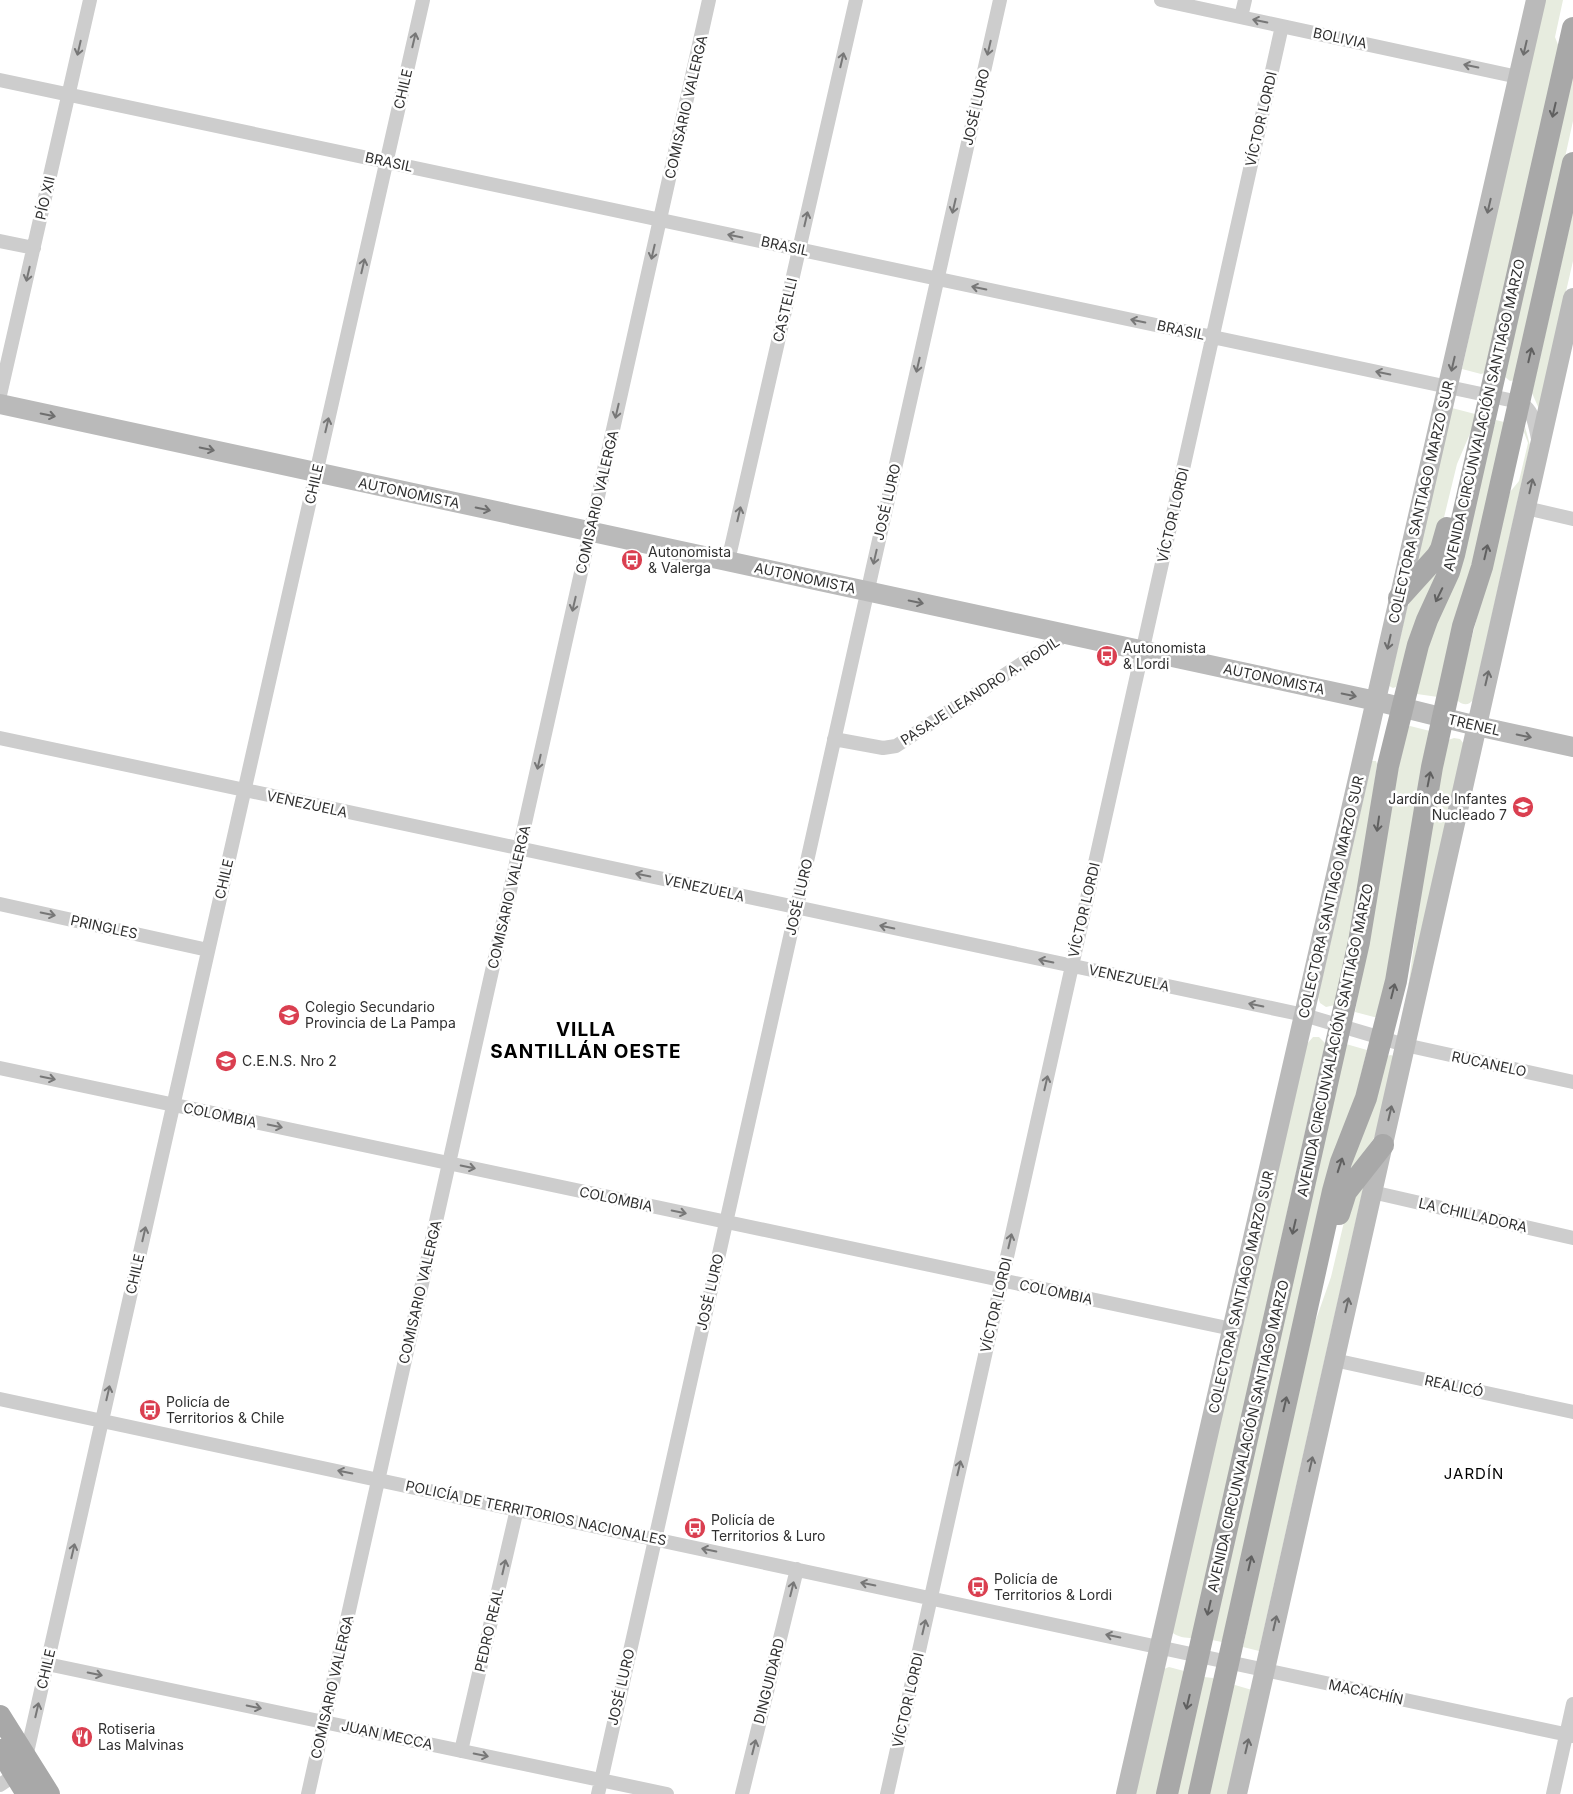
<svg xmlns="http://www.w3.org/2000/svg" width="1573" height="1794" font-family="Inter,sans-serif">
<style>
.green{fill:#e7ecdf}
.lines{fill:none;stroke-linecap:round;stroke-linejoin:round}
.street{stroke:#cdcdcd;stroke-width:14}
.secondary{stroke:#bababa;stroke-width:20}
.primary{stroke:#a8a8a8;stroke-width:22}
.oneway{stroke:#777}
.oneway2{stroke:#6e6e6e}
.oneway3{stroke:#606060}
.labels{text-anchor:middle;stroke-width:5;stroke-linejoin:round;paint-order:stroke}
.street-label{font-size:14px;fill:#303030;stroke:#fff}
.poi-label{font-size:14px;fill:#303030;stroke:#fff;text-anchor:start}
.neighbourhood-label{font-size:15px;letter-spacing:1px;fill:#000;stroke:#fff}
.district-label{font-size:19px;font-weight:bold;letter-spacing:1px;fill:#000;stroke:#fff}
</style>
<rect width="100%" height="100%" fill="#fff"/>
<!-- green -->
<path class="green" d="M1544,0H1563L1555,37L1560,50L1484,373L1481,374L1462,369Z
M1573,71V121L1517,376L1515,380L1510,381L1505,377Z
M1573,211V261L1539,409L1532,393Z
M1452,408L1475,414L1472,429L1457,464L1439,538L1416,566Z
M1496,420L1504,422L1476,553L1438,697L1417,694L1420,668Z
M1525,427L1530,445L1473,700C1469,705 1464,706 1458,701L1457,694L1510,492L1519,481L1528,443L1524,432Z
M1441,560L1396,687L1393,688L1389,686L1407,608L1412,597Z
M1410,726L1430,731L1390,963L1376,1017H1374L1355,1012L1391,800L1408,727Z
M1454,738L1460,739L1464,744L1408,988L1431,821L1448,740Z
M1372,761H1376L1377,764L1362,883L1335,1005L1326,1007L1320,1003L1318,997Z
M1313,1037H1319L1325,1043L1192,1638C1187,1638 1176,1637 1172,1632L1307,1044Z
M1346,1044L1367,1050L1222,1642L1212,1640Z
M1391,1055L1393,1056L1379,1126L1374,1138L1350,1175L1351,1161L1386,1056Z
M1365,1180L1259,1651L1243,1647L1307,1345L1331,1277L1348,1205Z
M1169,1667L1184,1671L1159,1794H1135L1164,1669Z
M1204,1677L1213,1678L1215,1681L1191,1794H1176Z
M1235,1685L1252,1690L1229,1794H1207L1233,1686Z"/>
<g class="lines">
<!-- street -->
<path class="street" d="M1161,0L1518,77
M1241,17L1245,0
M0,80L1519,402C1534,410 1535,425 1538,439
M0,241L34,248
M0,395L90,0
M1526,508L1573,519
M728,561L856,0
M0,738L1304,1015L1405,1045L1573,1082
M834,739L883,748L896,746L1067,634
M0,904L208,950
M0,1068L1232,1329
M1372,1192L1573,1238
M1334,1360L1573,1412
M0,1399L1573,1736
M47,1664L667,1794
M461,1751L517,1509
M0,1785L15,1775L26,1757L423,0
M308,1794L709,0
M598,1794L1000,0
M742,1794L797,1569
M887,1794L1282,26
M1553,1794L1573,1704"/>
<!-- secondary -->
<path class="secondary" d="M0,404L1376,701L1477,726L1573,747
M1126,1794L1536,0
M1237,1794L1573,298"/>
<!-- primary -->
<path class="primary" d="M1399,598L1437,556L1441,549L1447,528
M1339,1214L1346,1192L1383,1145
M0,1716L49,1794
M0,1750L27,1794
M1167,1794L1359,942L1388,766L1418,645L1427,620L1449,572L1454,555L1573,28
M1199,1794L1333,1191L1341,1162L1366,1098L1396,981L1432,767L1463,626L1482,567L1573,163"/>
</g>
<!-- one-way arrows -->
<defs><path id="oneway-shaft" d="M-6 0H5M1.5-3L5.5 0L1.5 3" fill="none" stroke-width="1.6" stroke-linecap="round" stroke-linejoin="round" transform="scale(1.25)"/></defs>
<g class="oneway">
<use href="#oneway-shaft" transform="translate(1260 21) rotate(-168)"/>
<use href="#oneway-shaft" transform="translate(414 40) rotate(-77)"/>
<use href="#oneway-shaft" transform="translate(79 48) rotate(103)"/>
<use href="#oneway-shaft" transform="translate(989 48) rotate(103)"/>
<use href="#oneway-shaft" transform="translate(842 60) rotate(-77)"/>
<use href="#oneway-shaft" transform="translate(1471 66) rotate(-168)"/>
<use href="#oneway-shaft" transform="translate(954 206) rotate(103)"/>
<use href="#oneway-shaft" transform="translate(806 219) rotate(-77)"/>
<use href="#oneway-shaft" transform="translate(735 236) rotate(-168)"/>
<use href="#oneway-shaft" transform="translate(653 252) rotate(103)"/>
<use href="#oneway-shaft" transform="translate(363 266) rotate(-77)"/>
<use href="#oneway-shaft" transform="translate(28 274) rotate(103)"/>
<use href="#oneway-shaft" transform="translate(979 288) rotate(-168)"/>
<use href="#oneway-shaft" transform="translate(1138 321) rotate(-168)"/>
<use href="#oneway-shaft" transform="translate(918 365) rotate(103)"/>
<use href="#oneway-shaft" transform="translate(1383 373) rotate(-168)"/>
<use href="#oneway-shaft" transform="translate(617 411) rotate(103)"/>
<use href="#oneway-shaft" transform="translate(327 425) rotate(-77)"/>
<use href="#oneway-shaft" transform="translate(739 514) rotate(-77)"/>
<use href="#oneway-shaft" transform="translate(875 557) rotate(103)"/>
<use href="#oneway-shaft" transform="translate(574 604) rotate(103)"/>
<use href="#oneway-shaft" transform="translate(539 762) rotate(103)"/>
<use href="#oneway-shaft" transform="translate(643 875) rotate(-168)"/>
<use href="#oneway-shaft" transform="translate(48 914) rotate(12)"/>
<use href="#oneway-shaft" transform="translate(887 927) rotate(-168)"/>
<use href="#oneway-shaft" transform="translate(1046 961) rotate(-168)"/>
<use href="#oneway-shaft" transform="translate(1256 1005) rotate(-168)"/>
<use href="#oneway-shaft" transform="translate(48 1078) rotate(12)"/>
<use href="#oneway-shaft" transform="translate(1046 1083) rotate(-77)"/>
<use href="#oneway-shaft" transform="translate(275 1126) rotate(12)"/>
<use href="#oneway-shaft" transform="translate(468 1167) rotate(12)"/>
<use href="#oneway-shaft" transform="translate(679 1212) rotate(12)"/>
<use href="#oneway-shaft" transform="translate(144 1234) rotate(-77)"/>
<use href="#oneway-shaft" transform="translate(1010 1241) rotate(-77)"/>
<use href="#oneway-shaft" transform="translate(108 1393) rotate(-77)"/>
<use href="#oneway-shaft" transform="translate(959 1468) rotate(-77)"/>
<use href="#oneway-shaft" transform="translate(345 1472) rotate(-168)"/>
<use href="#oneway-shaft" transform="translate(709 1550) rotate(-168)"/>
<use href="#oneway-shaft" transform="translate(73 1551) rotate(-77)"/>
<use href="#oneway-shaft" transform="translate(504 1567) rotate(-77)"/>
<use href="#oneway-shaft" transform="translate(868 1584) rotate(-168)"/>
<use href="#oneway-shaft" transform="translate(792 1589) rotate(-76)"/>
<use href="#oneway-shaft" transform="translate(924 1627) rotate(-77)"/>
<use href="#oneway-shaft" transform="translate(1113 1636) rotate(-168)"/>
<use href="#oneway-shaft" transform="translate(95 1674) rotate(12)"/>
<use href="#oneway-shaft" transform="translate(254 1707) rotate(12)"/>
<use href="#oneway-shaft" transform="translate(37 1710) rotate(-77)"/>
<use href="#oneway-shaft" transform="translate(754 1747) rotate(-76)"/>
<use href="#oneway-shaft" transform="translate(481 1755) rotate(12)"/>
</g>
<g class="oneway2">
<use href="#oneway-shaft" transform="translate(1525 48) rotate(103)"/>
<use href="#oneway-shaft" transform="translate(1489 206) rotate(103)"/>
<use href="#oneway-shaft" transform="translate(1453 364) rotate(103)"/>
<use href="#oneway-shaft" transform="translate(48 415) rotate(12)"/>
<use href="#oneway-shaft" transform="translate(207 449) rotate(12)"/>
<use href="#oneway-shaft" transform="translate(1531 486) rotate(-77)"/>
<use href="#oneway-shaft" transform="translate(483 509) rotate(12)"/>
<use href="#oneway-shaft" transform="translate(916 602) rotate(12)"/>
<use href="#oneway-shaft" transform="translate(1389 642) rotate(103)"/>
<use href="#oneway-shaft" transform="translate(1487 678) rotate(-77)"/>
<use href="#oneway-shaft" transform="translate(1349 695) rotate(12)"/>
<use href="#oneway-shaft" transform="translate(1524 736) rotate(12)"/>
<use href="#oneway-shaft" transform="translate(1390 1113) rotate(-77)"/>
<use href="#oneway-shaft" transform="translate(1347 1305) rotate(-77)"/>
<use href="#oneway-shaft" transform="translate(1311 1464) rotate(-77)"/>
<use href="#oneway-shaft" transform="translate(1275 1623) rotate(-77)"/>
<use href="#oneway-shaft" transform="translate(1247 1746) rotate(-77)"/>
</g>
<g class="oneway3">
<use href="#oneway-shaft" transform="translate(1554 110) rotate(103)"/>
<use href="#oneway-shaft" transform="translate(1530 355) rotate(-77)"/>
<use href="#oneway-shaft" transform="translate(1486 552) rotate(-77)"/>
<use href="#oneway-shaft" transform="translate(1439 595) rotate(116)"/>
<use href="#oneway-shaft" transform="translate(1429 779) rotate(-79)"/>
<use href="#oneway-shaft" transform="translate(1378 824) rotate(98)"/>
<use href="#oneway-shaft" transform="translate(1393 991) rotate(-76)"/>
<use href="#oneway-shaft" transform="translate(1340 1165) rotate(-72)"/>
<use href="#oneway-shaft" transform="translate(1294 1227) rotate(103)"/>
<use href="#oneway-shaft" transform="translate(1285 1404) rotate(-77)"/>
<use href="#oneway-shaft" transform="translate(1250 1563) rotate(-77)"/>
<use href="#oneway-shaft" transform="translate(1209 1608) rotate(103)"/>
<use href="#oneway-shaft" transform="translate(1188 1702) rotate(103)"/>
</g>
<!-- icons -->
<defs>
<g id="bus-disc" transform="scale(1.125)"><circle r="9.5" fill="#da3f50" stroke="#fff"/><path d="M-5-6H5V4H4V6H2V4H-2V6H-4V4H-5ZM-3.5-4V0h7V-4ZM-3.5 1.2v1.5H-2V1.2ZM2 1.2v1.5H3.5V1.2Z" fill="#fff"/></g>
<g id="school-disc" transform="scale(1.125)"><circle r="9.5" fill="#da3f50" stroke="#fff"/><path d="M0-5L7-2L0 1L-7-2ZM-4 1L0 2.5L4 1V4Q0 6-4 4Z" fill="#fff"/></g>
<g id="restaurant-disc" transform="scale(1.125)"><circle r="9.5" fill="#da3f50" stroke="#fff"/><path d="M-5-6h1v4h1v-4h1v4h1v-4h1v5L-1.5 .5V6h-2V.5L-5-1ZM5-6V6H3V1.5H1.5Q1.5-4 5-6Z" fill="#fff"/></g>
</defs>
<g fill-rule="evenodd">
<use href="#bus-disc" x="632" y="560"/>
<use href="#bus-disc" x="1107" y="656"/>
<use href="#school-disc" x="1523" y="807"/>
<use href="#school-disc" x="289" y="1015"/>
<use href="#school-disc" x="226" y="1061"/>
<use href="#bus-disc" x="150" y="1410"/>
<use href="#bus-disc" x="695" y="1528"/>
<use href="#bus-disc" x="978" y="1587"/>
<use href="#restaurant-disc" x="82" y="1737"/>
</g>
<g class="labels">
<!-- street labels -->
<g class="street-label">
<text transform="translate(1340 38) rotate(12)" y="5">BOLIVIA</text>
<text transform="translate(403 89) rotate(-77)" y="5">CHILE</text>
<text transform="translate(686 107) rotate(-77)" y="5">COMISARIO VALERGA</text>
<text transform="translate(976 107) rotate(-77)" y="5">JOSÉ LURO</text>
<text transform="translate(1261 119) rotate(-77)" y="5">VÍCTOR LORDI</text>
<text transform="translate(389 162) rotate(12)" y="5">BRASIL</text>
<text transform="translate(45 198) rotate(-77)" y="5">PÍO XII</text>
<text transform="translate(785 246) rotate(12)" y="5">BRASIL</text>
<text transform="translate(785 310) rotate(-77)" y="5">CASTELLI</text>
<text transform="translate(1181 330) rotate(12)" y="5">BRASIL</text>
<text transform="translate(1484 415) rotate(-77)" y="5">AVENIDA CIRCUNVALACIÓN SANTIAGO MARZO</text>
<text transform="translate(314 484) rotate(-77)" y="5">CHILE</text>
<text transform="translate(409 493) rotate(12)" y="5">AUTONOMISTA</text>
<text transform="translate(597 502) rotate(-77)" y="5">COMISARIO VALERGA</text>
<text transform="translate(887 502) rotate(-77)" y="5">JOSÉ LURO</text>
<text transform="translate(1421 502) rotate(-77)" y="5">COLECTORA SANTIAGO MARZO SUR</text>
<text transform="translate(1173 515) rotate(-77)" y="5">VÍCTOR LORDI</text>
<text transform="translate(805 578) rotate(12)" y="5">AUTONOMISTA</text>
<text transform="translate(1274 679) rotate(12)" y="5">AUTONOMISTA</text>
<text transform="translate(980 691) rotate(-33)" y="5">PASAJE LEANDRO A. RODIL</text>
<text transform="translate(1474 725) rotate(13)" y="5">TRENEL</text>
<text transform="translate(307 804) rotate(12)" y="5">VENEZUELA</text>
<text transform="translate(224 879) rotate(-77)" y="5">CHILE</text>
<text transform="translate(704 888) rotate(12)" y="5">VENEZUELA</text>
<text transform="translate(509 897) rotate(-77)" y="5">COMISARIO VALERGA</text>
<text transform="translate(799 897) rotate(-77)" y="5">JOSÉ LURO</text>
<text transform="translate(1331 897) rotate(-77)" y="5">COLECTORA SANTIAGO MARZO SUR</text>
<text transform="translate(1084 910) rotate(-77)" y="5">VÍCTOR LORDI</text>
<text transform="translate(104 927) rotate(12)" y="5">PRINGLES</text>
<text transform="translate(1129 978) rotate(12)" y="5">VENEZUELA</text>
<text transform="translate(1335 1040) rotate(-78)" y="5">AVENIDA CIRCUNVALACIÓN SANTIAGO MARZO</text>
<text transform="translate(1489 1064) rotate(12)" y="5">RUCANELO</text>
<text transform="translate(220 1115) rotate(12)" y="5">COLOMBIA</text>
<text transform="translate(616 1199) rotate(12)" y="5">COLOMBIA</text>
<text transform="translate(1473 1215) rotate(13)" y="5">LA CHILLADORA</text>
<text transform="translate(135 1274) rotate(-77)" y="5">CHILE</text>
<text transform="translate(420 1292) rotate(-77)" y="5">COMISARIO VALERGA</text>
<text transform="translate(710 1292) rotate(-77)" y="5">JOSÉ LURO</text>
<text transform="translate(1056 1292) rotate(12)" y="5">COLOMBIA</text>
<text transform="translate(1241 1292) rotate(-77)" y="5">COLECTORA SANTIAGO MARZO SUR</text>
<text transform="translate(996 1305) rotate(-77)" y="5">VÍCTOR LORDI</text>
<text transform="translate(1454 1386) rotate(12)" y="5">REALICÓ</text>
<text transform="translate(1248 1436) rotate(-77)" y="5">AVENIDA CIRCUNVALACIÓN SANTIAGO MARZO</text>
<text transform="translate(536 1513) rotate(12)" y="5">POLICÍA DE TERRITORIOS NACIONALES</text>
<text transform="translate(489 1630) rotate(-77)" y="5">PEDRO REAL</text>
<text transform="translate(46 1669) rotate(-77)" y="5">CHILE</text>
<text transform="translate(769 1681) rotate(-76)" y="5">DINGUIDARD</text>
<text transform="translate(332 1687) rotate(-77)" y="5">COMISARIO VALERGA</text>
<text transform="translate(621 1687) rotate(-77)" y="5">JOSÉ LURO</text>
<text transform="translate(1366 1692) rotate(12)" y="5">MACACHÍN</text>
<text transform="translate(908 1700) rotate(-77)" y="5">VÍCTOR LORDI</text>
<text transform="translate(387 1735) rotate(12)" y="5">JUAN MECCA</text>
</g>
<!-- poi labels -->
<g class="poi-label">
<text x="648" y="557">Autonomista<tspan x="648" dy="16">&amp; Valerga</tspan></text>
<text x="1123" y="653">Autonomista<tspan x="1123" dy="16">&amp; Lordi</tspan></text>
<text x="1507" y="804" text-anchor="end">Jardín de Infantes<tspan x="1507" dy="16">Nucleado 7</tspan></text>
<text x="305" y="1012">Colegio Secundario<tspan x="305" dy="16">Provincia de La Pampa</tspan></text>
<text x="242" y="1066">C.E.N.S. Nro 2</text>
<text x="166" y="1407">Policía de<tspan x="166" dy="16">Territorios &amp; Chile</tspan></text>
<text x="711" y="1525">Policía de<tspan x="711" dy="16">Territorios &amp; Luro</tspan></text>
<text x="994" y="1584">Policía de<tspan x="994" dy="16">Territorios &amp; Lordi</tspan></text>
<text x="98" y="1734">Rotiseria<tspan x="98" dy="16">Las Malvinas</tspan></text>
</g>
<!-- neighbourhood labels -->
<g class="neighbourhood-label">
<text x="1474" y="1479">JARDÍN</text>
</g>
<!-- district labels -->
<g class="district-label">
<text x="586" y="1036">VILLA<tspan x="586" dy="22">SANTILLÁN OESTE</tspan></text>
</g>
</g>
</svg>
